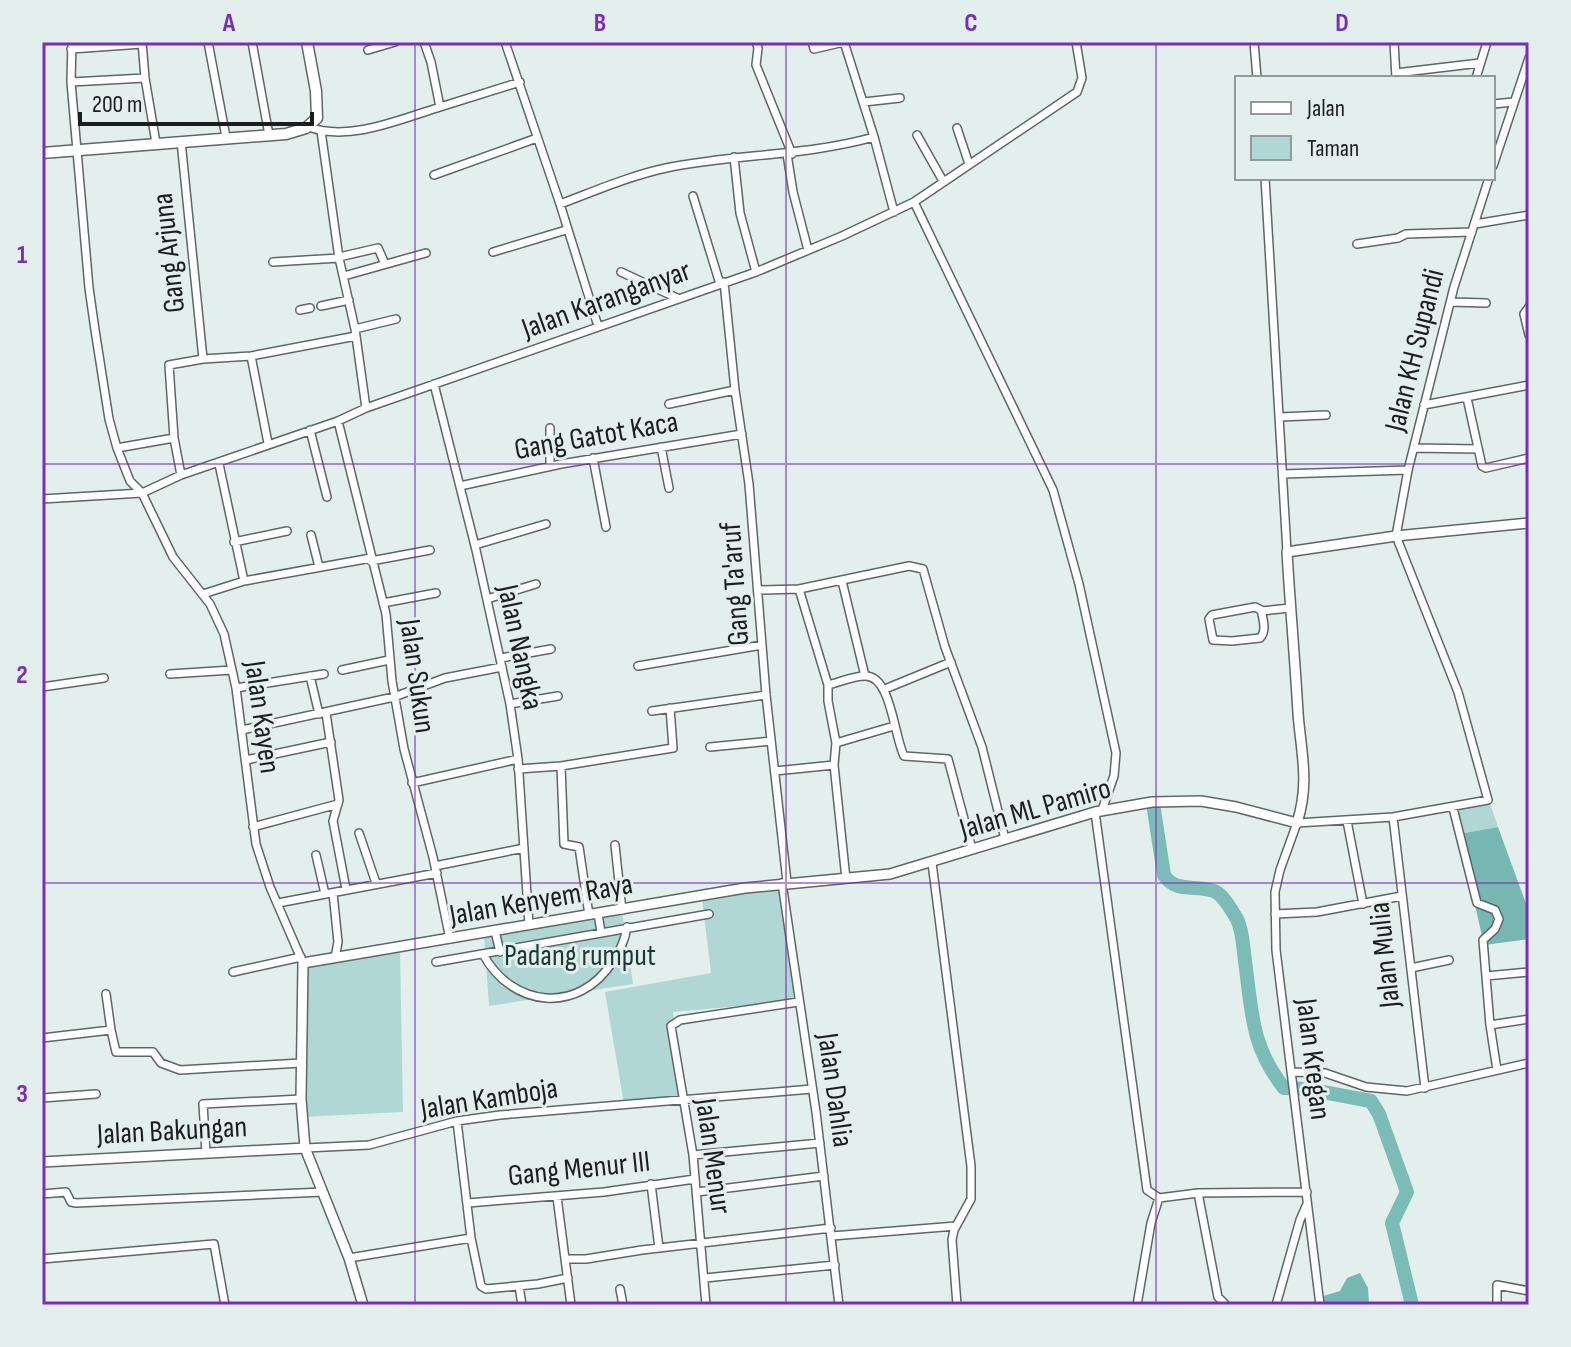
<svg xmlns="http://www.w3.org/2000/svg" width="1571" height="1347" font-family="'Sofia Sans Condensed',sans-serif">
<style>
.green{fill:#b0d7d3}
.forest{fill:#77b7b1}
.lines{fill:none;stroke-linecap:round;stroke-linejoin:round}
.river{stroke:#7cbcb6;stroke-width:14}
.minor-casing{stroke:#5d6766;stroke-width:10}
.tertiary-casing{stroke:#5d6766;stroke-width:12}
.secondary-casing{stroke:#5d6766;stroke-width:13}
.minor{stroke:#fff;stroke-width:7}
.tertiary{stroke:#fff;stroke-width:9}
.secondary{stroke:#fff;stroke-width:10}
.grid{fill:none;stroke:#7b2cbf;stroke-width:2;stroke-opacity:0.55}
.labels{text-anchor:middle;stroke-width:6;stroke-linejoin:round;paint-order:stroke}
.street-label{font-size:30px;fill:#1a1e1d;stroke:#e3efed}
.park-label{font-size:30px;fill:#193937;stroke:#e3efed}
.neatline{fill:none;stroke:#7b2cbf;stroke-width:3}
.grid-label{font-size:26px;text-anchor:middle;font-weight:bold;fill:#7b2cbf}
</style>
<rect width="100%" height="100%" fill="#e3efed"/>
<!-- green -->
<path class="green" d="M1489,800L1498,827L1459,834L1453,809Z
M784,883L794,1001L673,1012L684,1100L624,1104L605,992L711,973L702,898Z
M622,911L633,984L489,1006L484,935Z
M400,950L403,1112L300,1117L298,966Z"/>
<!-- forest -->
<path class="forest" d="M1498,827L1529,912V939L1484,945L1459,834Z
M1360,1273L1368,1288L1369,1305H1321L1320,1297L1340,1291L1347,1278Z"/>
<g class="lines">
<!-- river -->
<path class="river" d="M1154,810L1164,875C1176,894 1196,884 1214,891C1223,894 1232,911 1237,919C1243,931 1243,948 1245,961C1252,1012 1251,1047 1284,1088L1307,1089L1371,1101L1379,1114L1407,1192L1392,1223L1412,1305"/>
<!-- minor casing -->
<g class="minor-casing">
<path id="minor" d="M72,42L71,82L89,288L95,330L109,419L117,448L130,481L142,493L181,475L338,421L366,408L756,272L842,236L914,202L1077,92L1082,78L1076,42
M142,42L145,78L156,143
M208,42L226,137
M252,42L269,135
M505,42L560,204C595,191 629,176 666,168C735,154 806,156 874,137L894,212
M756,42L758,48L756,65L792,154
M812,42L814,49L844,42
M844,42L874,137
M1254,42L1257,78
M1394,42L1396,78
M71,49L142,44
M368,50L395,42
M1396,73L1480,63
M1476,78L1487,42
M71,82L145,78
M864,102L900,98
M1493,104L1513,102
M440,107L520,82
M309,127C349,142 401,119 440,107L431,62L424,42
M957,128L969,164
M321,131L339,258L355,329L366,408
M917,135L943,181
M181,141L203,359L251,356L268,443
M787,154L793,192L808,250
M734,157L740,213L756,272
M1493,166L1529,58
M434,175L537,138
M1265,178L1287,552
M693,196L720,284
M914,202L1053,490L1079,584L1116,753L1114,776L1102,810
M560,204L598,326
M1475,224L1529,215
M1357,244L1398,238L1406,234L1472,232
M493,252L566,230
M339,257L378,248L385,264
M273,262L339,258
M621,272L677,298
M344,276L426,253
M724,282L735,390L749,484L766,695L787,882
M1451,302L1486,303
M321,306L349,300
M1529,307L1524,314L1529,335
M300,310L310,308
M355,329L396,319
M251,356L356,336
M434,384L476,550L510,704L518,759L529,925
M1467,398L1482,466L1486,468L1529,458
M669,404L735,390
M1424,405L1529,385
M1280,417L1326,415
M338,421L386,614L392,681L404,749L433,857L450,939
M550,428V466
M310,430L327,497
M661,447L669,488
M117,448L174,438
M1414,448L1478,449
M593,458L606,527
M219,464L244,581
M1283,474L1408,470
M181,475L174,438L169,365L203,359
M460,486L561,464L742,434
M42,499L142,493L173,557L210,604L224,634L236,688L256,844L270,887L303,963
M311,535L319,567
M234,542L287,531
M475,545L546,524
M371,561L430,550
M842,581L865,676
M799,589L909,566L923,569L945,647L982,747L1005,839
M758,590L799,589L828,685V701L836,743L834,765L846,879
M203,594L244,581L371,558
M487,599L536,584
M383,603L436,593
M1255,607L1261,610C1263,619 1267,631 1260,638L1232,641L1213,640L1209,619L1212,615Z
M1261,611L1291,608
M501,658L551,649
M638,666L762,645
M342,670L389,660
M170,674L232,670
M310,676L319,714
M828,685C840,682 853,676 865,676C891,675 894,736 904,756L948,759L972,849
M42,687L104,678
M236,688L324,674
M885,689L951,662
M510,704L558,696
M652,711L766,695
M326,713L339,800L333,821L346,889
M242,730L394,697L445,678L502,667
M836,743L894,726
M710,747L771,741
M246,760L331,742
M561,766L564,844L579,847L589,915
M518,769L561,766L673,748L670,708
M775,771L834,765
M412,783L518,759
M1453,808L1477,903L1495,910L1499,919L1495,929L1483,940L1490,1025L1497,1070
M1095,812L1147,1190L1159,1198L1198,1193L1307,1192
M1393,817L1425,1088
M1347,821L1363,904
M253,827L338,804
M359,833L376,883
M615,845L622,910
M316,855L325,894
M932,863L971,1166V1199L954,1230L952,1240L957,1305
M435,866L524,848
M782,883L816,1112L839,1305
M333,893L338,942L335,958
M278,903L437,873
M598,914L601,932
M1275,914L1317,912L1402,896
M495,931L500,952
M483,954C512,1008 579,1015 613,961C620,951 625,940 627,927
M436,962L709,914
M1411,968L1449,960
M233,972L301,957
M1486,976L1529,972
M106,994L111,1030
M1490,1025L1529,1019
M42,1038L111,1030L116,1052H153L161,1063L180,1070L301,1063
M1291,1072L1325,1073L1366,1087L1407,1091L1529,1063
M42,1098L96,1094
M457,1121L471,1238L481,1286L486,1289L538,1284L568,1278
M305,1148L369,1145L457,1121L500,1115L812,1089
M206,1153L203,1104L301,1099
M693,1155L820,1143
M651,1184L659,1248
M697,1192L824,1176
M1198,1193L1218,1297L1226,1305
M42,1194L66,1192L71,1202L76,1203L323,1192
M557,1197L571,1305
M468,1203L604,1192L695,1179
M832,1236L956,1226
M349,1258L471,1238
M42,1259L214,1244L225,1305
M566,1259H586L642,1250L831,1228
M705,1278L835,1265
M519,1286L522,1305
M620,1289L623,1305
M706,1305L693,1155L671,1026L680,1020L798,1002
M1137,1305L1151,1223L1159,1198
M1276,1305L1300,1220L1307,1204
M1320,1305L1276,950L1275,892L1280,870L1297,823L1393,817L1488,800L1458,692L1396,536L1408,470L1454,287L1489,178
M1497,1305V1285L1529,1291"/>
</g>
<!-- tertiary casing -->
<g class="tertiary-casing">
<path id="tertiary" d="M42,1162L305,1148
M363,1305L349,1258L305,1148L301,1099L303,963L745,888L890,874L1095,812L1152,802L1201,801L1236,807L1297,823C1310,782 1301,753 1298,713C1295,659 1290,605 1287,552L1396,536L1529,523"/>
</g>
<!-- secondary casing -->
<g class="secondary-casing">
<path id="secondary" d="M42,153L286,134L306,128L317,118L316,91L307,42"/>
</g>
<!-- minor -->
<use href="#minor" class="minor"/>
<!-- tertiary -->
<use href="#tertiary" class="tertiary"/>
<!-- secondary -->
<use href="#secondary" class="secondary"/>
</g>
<!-- grid -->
<path class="grid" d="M415,42V1305M786,42V1305M1156,42V1305M42,464H1529M42,883H1529"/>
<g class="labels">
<!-- street labels -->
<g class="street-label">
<text transform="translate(168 253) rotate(-96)" y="10">Gang Arjuna</text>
<text transform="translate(606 299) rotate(-20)" y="10">Jalan Karanganyar</text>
<text transform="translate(1414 350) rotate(-76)" y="10">Jalan KH Supandi</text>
<text transform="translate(596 435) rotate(-10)" y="10">Gang Gatot Kaca</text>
<text transform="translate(734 584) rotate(-94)" y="10">Gang Ta'aruf</text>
<text transform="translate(521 647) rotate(78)" y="10">Jalan Nangka</text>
<text transform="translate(418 676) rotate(82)" y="10">Jalan Sukun</text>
<text transform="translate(263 717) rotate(82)" y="10">Jalan Kayen</text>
<text transform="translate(1035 808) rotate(-16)" y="10">Jalan ML Pamiro</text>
<text transform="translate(541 899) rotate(-10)" y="10">Jalan Kenyem Raya</text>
<text transform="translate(1384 955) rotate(-96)" y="10">Jalan Mulia</text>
<text transform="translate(1314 1059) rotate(83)" y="10">Jalan Kregan</text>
<text transform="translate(836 1090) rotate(82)" y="10">Jalan Dahlia</text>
<text transform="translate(489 1098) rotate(-9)" y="10">Jalan Kamboja</text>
<text transform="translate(172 1130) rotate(-3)" y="10">Jalan Bakungan</text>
<text transform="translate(714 1156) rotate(82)" y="10">Jalan Menur</text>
<text transform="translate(579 1168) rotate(-6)" y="10">Gang Menur III</text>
</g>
<!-- park labels -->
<g class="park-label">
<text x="580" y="965">Padang rumput</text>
</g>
</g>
<!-- border -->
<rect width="1571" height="1347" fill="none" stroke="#e3efed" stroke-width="88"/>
<!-- legend -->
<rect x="1235" y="76" width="260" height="104" fill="#e3efed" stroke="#939b9a" stroke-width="2"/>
<rect x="1251" y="102" width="40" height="12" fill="#ffffff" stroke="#939b9a" stroke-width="2"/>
<text x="1307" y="116" font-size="24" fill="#1a1e1d">Jalan</text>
<rect x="1251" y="136" width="40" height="24" fill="#b0d7d3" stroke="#939b9a" stroke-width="2"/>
<text x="1307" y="156" font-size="24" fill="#1a1e1d">Taman</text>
<!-- scale -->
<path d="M80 112v12h232v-12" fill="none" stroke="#1a1e1d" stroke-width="4"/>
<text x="92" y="112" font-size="24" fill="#1a1e1d" stroke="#e3efed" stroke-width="6" paint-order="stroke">200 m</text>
<rect x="44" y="44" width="1483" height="1259" class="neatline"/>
<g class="grid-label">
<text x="229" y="31">A</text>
<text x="600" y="31">B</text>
<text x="971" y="31">C</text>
<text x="1342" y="31">D</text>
<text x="22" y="263">1</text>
<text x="22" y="683">2</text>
<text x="22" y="1102">3</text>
</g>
</svg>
